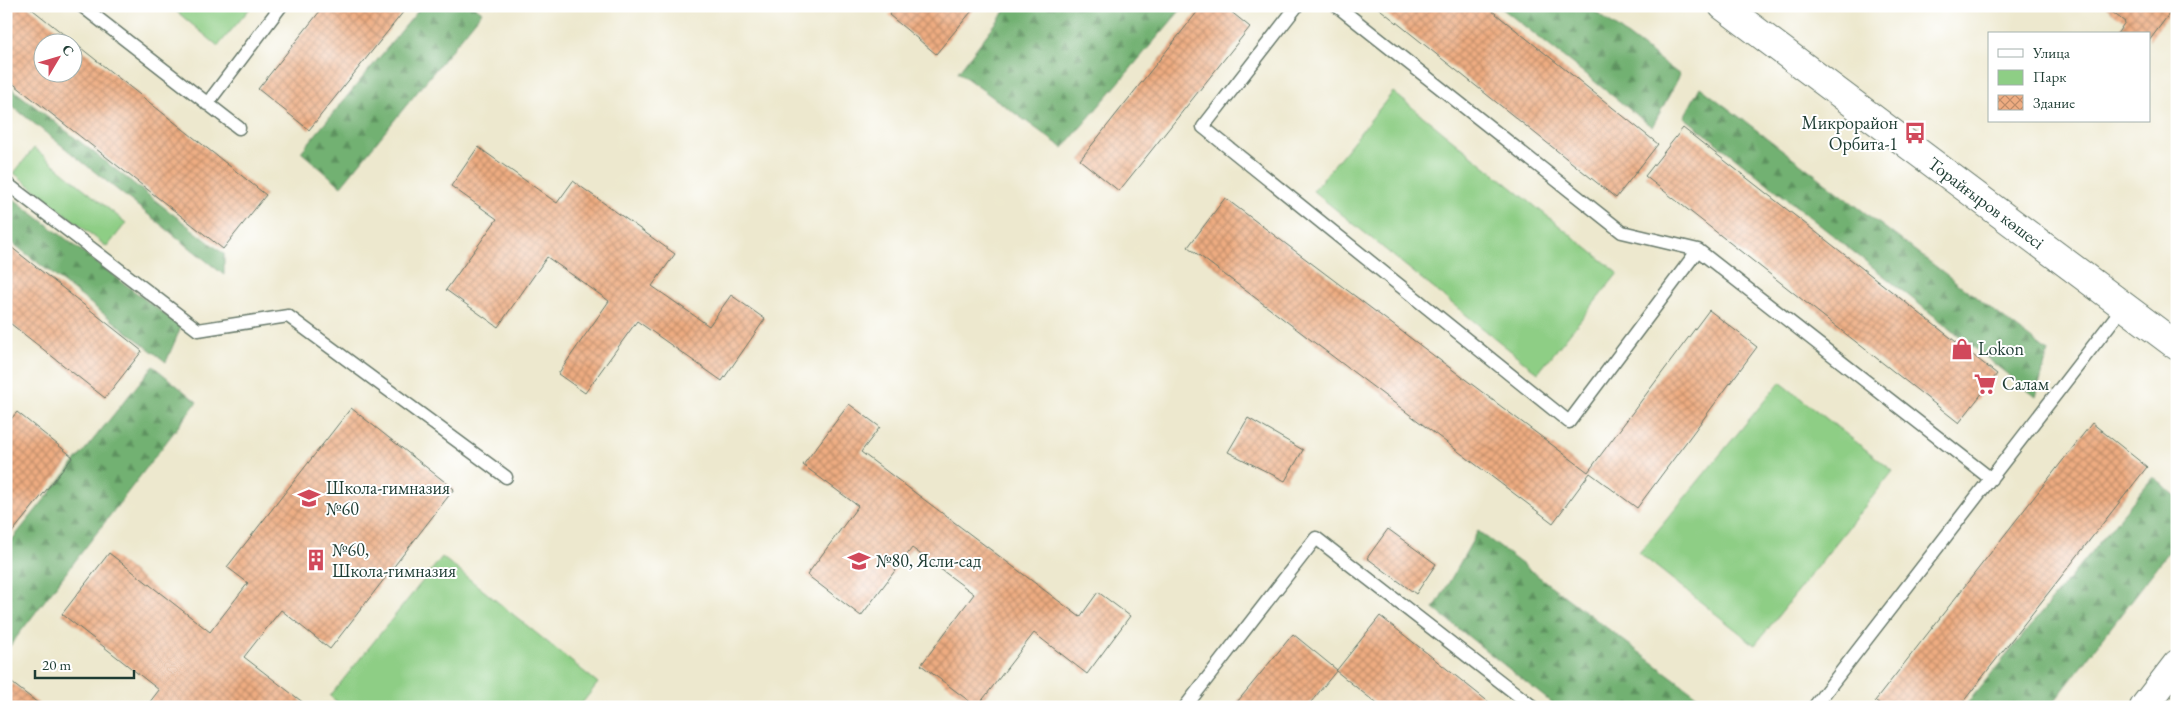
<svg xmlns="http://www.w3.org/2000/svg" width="2183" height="713" font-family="'EB Garamond',serif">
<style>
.forest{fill:url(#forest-firs);stroke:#487753}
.park{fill:#8ece85;stroke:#56865c}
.building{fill:url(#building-cross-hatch);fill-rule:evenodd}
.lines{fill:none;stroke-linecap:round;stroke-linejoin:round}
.lane-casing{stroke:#67796a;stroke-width:15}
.secondary-casing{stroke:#67796a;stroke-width:30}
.lane{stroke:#fff;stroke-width:12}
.secondary{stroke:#fff;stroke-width:28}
.labels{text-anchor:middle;stroke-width:4;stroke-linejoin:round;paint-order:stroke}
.poi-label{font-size:18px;fill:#1f3d34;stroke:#fff;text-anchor:start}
.street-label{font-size:18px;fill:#1f3d34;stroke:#fff}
</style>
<defs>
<pattern id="forest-firs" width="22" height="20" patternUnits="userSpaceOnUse" patternTransform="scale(1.25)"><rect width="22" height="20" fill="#72b172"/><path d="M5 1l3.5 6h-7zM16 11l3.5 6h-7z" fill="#5d915e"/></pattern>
<pattern id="building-cross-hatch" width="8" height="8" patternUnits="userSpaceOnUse" patternTransform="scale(1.25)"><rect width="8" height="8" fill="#eeac81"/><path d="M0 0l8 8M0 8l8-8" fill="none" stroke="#c08d6a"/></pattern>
</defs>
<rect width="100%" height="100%" fill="#fff"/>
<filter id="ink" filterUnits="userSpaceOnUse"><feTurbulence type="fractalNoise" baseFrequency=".02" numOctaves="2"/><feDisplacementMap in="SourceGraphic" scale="10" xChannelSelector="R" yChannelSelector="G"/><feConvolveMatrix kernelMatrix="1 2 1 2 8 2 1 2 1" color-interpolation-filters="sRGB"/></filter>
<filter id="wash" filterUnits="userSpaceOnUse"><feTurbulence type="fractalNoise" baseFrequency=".0096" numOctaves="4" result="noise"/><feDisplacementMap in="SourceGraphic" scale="20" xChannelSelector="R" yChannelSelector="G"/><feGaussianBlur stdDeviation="1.12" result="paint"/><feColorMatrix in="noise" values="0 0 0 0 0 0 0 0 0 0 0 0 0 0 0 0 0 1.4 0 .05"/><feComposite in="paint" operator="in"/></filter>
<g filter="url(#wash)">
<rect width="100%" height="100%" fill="#ede8ce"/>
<!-- forest -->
<path class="forest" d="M422,6H474L482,12L341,186L301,152Z
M1009,6H1184L1063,148L958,72Z
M1499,6H1588L1680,75L1652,127Z
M6,84L224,254V275L6,101Z
M1700,87L2048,352L2036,397L1684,117Z
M6,193L181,327L166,362L6,238Z
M153,366L197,402L6,651V547Z
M2153,477L2177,497V541L2050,707H1964Z
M1478,531L1712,707H1557L1434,609Z"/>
<!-- park -->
<path class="park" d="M170,6H252L218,46Z
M1393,92L1618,273L1538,373L1313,191Z
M34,148L126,223L107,247L14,173Z
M1780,382L1893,471L1755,645L1639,553Z
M442,557L598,683L579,707H343L330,696Z"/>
<g id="blocks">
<!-- building -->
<path class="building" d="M6,6H28L266,195L223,249L6,78ZM42,42H72V72H42Z
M324,6H408L309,130L258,89Z
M896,6H976L936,54L889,15Z
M1202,6H1224L1250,27L1119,191L1080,160Z
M1376,6H1486L1658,144L1616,198Z
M2104,6H2175L2149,41V34H2117L2125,22Z
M1683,128L1997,374L1959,423L1645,176Z
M478,147L557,203L573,181L675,254L652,286L709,326L731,295L765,319L722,381L637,321L585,393L558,374L609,301L547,257L498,327L446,290L497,219L451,186Z
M1225,198L1588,472L1709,310L1757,347L1637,508L1590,473L1553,523L1188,247Z
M6,243L142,351L105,398L6,320Z
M849,404L880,427L861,452L1080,617L1098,592L1130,616L1087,674L1034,633L977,707L921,665L974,594L912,548L861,616L807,575L858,506L803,465Z
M351,408L454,489L330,649L281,610L244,657L309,707H146L159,690L62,614L109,553L210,632L248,583L227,567Z
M17,412L73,457L6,540V425Z
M1248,418L1303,450L1285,481L1228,452Z
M2092,423L2147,467L1959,707H1882L1875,701Z
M1388,529L1436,564L1416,594L1367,558Z
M1380,616L1495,707H1381L1336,671Z
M1293,634L1337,670L1307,707H1233Z
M12,683L43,707H6V691Z"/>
</g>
</g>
<g filter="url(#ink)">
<use href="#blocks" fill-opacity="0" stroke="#67796a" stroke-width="1"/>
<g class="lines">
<!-- lane casing -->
<g class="lane-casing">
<path id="lane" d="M82,6L239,128
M1297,6L1203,127L1569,422L1698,250
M1337,6L1622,232L1698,250L1991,479
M207,104L281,6
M6,183L198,330L288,316L506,477
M1185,707L1316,538L1533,707
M1814,707L2124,306"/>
</g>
<!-- secondary casing -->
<g class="secondary-casing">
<path id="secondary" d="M1723,6L2177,346
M2144,707L2177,664"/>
</g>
<!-- lane -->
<use href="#lane" class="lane"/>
<!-- secondary -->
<use href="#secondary" class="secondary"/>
</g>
</g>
<!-- icons -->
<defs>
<g id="bus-bare" transform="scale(1.725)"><path d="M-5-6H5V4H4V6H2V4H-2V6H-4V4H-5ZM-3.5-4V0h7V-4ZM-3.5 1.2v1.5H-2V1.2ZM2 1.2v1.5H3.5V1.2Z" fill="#d1495b" stroke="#fff" stroke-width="2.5" paint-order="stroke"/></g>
<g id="shop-bare" transform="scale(1.725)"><path d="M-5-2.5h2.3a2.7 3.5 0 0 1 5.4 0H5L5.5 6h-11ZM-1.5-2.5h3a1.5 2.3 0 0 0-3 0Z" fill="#d1495b" stroke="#fff" stroke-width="2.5" paint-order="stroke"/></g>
<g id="supermarket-bare" transform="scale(1.725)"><path d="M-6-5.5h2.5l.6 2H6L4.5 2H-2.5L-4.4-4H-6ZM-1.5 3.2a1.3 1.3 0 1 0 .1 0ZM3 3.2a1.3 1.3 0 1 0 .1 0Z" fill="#d1495b" stroke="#fff" stroke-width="2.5" paint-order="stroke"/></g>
<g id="school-bare" transform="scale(1.725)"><path d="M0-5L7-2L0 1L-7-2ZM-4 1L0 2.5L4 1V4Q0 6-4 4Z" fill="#d1495b" stroke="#fff" stroke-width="2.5" paint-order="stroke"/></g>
<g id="building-bare" transform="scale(1.725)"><path d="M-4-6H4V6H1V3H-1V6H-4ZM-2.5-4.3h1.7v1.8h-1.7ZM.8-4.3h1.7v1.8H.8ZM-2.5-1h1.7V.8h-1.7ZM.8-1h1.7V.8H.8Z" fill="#d1495b" stroke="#fff" stroke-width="2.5" paint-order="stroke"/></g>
</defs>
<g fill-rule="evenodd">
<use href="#bus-bare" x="1915" y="133"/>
<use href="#shop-bare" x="1962" y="349"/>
<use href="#supermarket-bare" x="1985" y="384"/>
<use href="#school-bare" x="309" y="498"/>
<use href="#building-bare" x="316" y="560"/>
<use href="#school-bare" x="859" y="561"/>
</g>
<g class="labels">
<!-- poi labels -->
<g class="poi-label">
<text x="1898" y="129" text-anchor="end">Микрорайон<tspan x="1898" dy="21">Орбита-1</tspan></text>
<text x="1978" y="355">Lokon</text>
<text x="2002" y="390">Салам</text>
<text x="326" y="494">Школа-гимназия<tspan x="326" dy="21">№60</tspan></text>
<text x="332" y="556">№60,<tspan x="332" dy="21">Школа-гимназия</tspan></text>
<text x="876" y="567">№80, Ясли-сад</text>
</g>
<!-- street labels -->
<g class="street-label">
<text transform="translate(1986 203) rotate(37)" y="6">Торайғыров көшесі</text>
</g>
</g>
<!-- margin -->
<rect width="2183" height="713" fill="none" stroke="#fff" stroke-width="25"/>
<!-- legend -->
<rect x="1988" y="32" width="162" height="90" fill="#ffffff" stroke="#a5b1ae"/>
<rect x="1998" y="49" width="25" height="8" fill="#ffffff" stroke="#a5b1ae"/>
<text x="2033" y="58" font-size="15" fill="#1f3d34">Улица</text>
<rect x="1998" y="70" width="25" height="15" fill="#8ece85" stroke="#a5b1ae"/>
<text x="2033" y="82" font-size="15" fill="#1f3d34">Парк</text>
<rect x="1998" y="95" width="25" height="15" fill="url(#building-cross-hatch)" stroke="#a5b1ae"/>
<text x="2033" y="108" font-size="15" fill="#1f3d34">Здание</text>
<!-- north arrow -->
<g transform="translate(58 58) rotate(52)"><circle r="24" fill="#ffffff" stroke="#a5b1ae"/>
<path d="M0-4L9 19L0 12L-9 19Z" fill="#d1495b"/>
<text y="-8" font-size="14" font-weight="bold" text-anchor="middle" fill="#1f3d34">С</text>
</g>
<!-- scale -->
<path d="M35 670v8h99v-8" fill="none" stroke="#1f3d34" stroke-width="2.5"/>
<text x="42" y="670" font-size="15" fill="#1f3d34" stroke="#ffffff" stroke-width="4" paint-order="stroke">20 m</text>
</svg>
